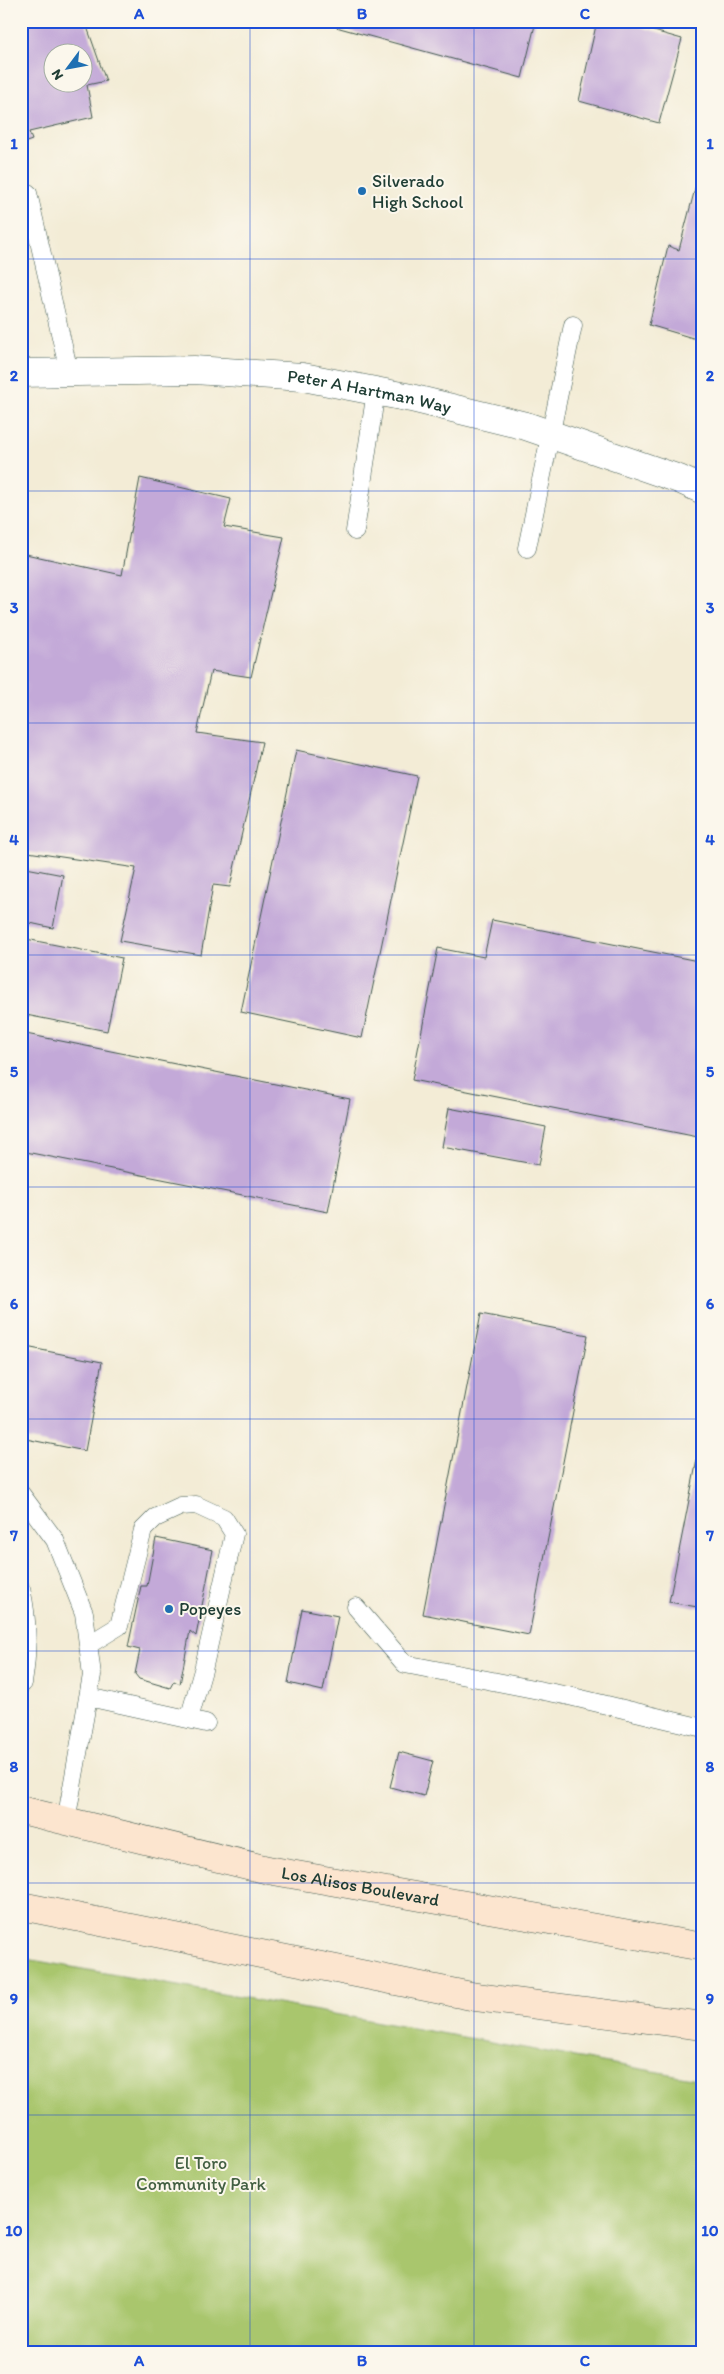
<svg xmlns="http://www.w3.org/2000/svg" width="724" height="2374" font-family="Itim,sans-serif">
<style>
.green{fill:#a9c66d;stroke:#648250}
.building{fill:#c3a9d8;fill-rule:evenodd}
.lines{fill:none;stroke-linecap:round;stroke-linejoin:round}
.service-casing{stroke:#3f574c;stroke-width:19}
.tertiary-casing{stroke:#3f574c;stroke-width:29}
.secondary-casing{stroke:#3f574c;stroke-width:29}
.service{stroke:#fff;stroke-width:18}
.tertiary{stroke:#fff;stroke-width:28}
.secondary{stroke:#fce5cf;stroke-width:28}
.grid{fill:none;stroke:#1d4ed8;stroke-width:1;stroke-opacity:0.55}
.poi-dot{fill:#1f6fb2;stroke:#fbf7ec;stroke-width:2}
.labels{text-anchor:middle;stroke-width:4;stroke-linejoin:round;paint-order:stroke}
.poi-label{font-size:18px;fill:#1f3d34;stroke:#fbf7ec;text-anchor:start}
.street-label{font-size:18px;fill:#1f3d34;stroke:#fbf7ec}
.park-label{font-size:18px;fill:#425f42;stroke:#fbf7ec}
.neatline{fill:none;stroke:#1d4ed8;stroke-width:2}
.grid-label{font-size:16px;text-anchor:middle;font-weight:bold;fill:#1d4ed8}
</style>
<rect width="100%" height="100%" fill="#fbf7ec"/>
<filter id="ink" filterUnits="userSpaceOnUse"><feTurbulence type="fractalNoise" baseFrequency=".02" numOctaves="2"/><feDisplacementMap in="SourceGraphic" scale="10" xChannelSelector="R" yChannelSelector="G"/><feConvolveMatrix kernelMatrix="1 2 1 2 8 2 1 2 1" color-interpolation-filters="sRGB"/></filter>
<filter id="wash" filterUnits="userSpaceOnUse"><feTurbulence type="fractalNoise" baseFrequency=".0096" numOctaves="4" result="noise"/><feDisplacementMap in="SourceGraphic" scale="20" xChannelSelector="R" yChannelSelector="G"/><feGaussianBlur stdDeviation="1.12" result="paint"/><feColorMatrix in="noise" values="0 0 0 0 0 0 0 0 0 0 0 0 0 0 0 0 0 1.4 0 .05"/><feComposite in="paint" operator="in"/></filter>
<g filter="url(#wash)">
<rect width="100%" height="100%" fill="#f3ecd6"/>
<!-- green -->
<path class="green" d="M21,1958L703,2080V2353H21Z"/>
<g id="blocks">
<!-- building -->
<path class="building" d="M21,21H85L106,81L87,85L93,117L29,132L32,140L21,144ZM52,52H82V82H52Z
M338,21H536L522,78L336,27Z
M597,21H619L682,39L659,123L579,101Z
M702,162H703V341L649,325L668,246L679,250Z
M140,478L231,499L224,527L284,537L251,677L211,671L197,733L262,742L230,887L213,885L201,955L120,941L136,868L21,851V553L122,575Z
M296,750L417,776L362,1038L241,1012Z
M21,867L63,875L53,928L21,921Z
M492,920L703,962V1138L412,1080L438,948L484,957Z
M21,938L122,958L107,1031L21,1014Z
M21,1033L350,1099L328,1212L21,1151Z
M449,1108L546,1127L539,1165L442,1147Z
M481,1314L588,1335L529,1635L423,1614Z
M21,1346L102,1362L85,1451L21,1438Z
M702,1434H703V1608L669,1602Z
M156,1538L213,1550L196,1636L190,1631L180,1684L174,1681L170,1688L139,1679L135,1674L140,1650L128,1647L141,1586H147Z
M302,1609L338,1616L323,1691L288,1683Z
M399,1752L433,1761L424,1796L390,1787Z"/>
</g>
</g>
<g filter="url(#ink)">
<use href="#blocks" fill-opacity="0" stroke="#3f574c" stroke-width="1"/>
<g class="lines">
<!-- service casing -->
<g class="service-casing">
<path id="service" d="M28,193L69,372
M355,531L376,391
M527,548L573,325
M21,1494L55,1540L84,1613L92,1675L66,1821
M21,1589C29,1621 28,1651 23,1683
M356,1607L405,1664L569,1696L703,1728
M88,1645L119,1626L143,1530L155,1518L181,1506L196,1505L224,1518L234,1534L203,1670L189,1719
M88,1697L206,1723"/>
</g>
<!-- tertiary casing -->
<g class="tertiary-casing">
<g id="tertiary">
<path id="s1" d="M21,373L194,370L303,377L411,398L526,426L679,479L703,490"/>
</g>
</g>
<!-- secondary casing -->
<g class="secondary-casing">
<g id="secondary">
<path id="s2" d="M21,1810L268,1870L703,1947"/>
<path d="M21,1906L476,1997L703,2026"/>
</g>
</g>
<!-- service -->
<use href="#service" class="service"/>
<!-- tertiary -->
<use href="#tertiary" class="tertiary"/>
<!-- secondary -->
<use href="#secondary" class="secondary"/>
</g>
</g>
<!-- grid -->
<path class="grid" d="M250,21V2353M474,21V2353M21,259H703M21,491H703M21,723H703M21,955H703M21,1187H703M21,1419H703M21,1651H703M21,1883H703M21,2115H703"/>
<!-- markers -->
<g class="poi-dot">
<circle cx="362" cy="191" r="5"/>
<circle cx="169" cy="1609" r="5"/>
</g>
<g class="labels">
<!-- poi labels -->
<g class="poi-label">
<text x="372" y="187">Silverado<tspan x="372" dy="21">High School</tspan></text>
<text x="179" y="1615">Popeyes</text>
</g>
<!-- street labels -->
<g class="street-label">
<text dy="6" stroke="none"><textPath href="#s1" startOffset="350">Peter A Hartman Way</textPath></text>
<text dy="6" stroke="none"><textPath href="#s2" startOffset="348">Los Alisos Boulevard</textPath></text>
</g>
<!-- park labels -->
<g class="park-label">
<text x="201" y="2169">El Toro<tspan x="201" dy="21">Community Park</tspan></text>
</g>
</g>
<!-- margin -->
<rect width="724" height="2374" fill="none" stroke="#fbf7ec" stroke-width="55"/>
<!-- north arrow -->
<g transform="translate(68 68) rotate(238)"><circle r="24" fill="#fbf7ec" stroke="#a3ada2"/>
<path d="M0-4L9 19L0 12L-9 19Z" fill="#1f6fb2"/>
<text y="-8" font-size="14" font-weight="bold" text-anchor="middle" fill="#1f3d34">N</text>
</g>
<rect x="28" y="28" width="668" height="2318" class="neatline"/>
<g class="grid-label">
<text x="139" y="19">A</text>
<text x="362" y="19">B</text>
<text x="585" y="19">C</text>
<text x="14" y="149">1</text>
<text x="710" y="149">1</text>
<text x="14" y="381">2</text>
<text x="710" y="381">2</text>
<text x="14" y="613">3</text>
<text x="710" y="613">3</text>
<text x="14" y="845">4</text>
<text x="710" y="845">4</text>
<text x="14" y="1077">5</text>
<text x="710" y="1077">5</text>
<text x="14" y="1309">6</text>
<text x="710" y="1309">6</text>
<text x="14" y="1541">7</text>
<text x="710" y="1541">7</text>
<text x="14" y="1772">8</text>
<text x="710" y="1772">8</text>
<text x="14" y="2004">9</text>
<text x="710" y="2004">9</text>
<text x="14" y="2236">10</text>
<text x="710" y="2236">10</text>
<text x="139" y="2366">A</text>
<text x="362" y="2366">B</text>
<text x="585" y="2366">C</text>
</g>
</svg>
